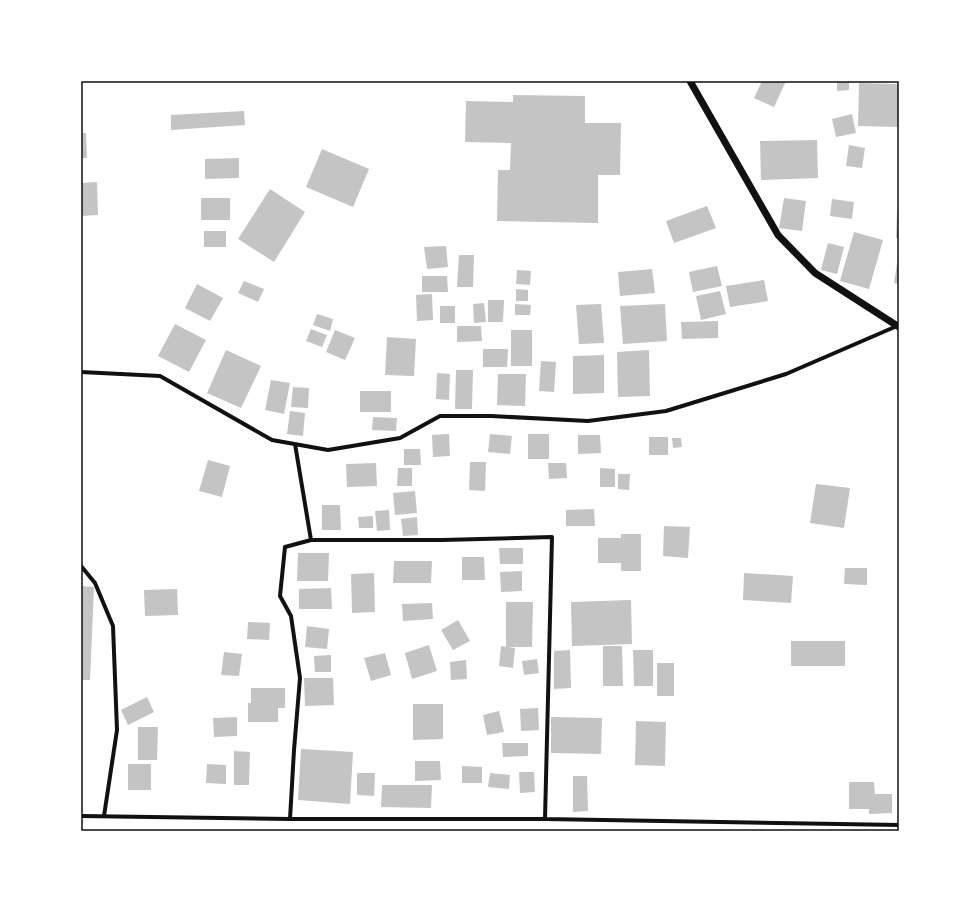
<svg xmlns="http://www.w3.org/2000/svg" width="980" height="912" font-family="Montserrat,sans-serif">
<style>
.building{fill:#c4c4c4}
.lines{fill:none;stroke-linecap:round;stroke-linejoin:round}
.minor{stroke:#111;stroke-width:4}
.tertiary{stroke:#111;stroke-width:7}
.neatline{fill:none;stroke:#111;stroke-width:1.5}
</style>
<rect width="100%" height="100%" fill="#fff"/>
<!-- building -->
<path class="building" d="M762,81H786L774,107L754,98Z
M837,81H849V90L837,91Z
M859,83L899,84V127L858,126Z
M513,95L585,96V123H621L620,175H598V223L497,221L498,170H510L511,143L465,142L466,101L513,102Z
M244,111L245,125L171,130V115Z
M852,114L856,133L836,137L832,119Z
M81,133H86L87,158H81Z
M817,140L818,178L761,180L760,141Z
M849,145L865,148L862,168L846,166Z
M322,149L369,169L353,207L306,187Z
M239,158V178L205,179V159Z
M97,182L98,215L81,216V183Z
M270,189L305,212L274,262L238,239Z
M201,198H230V220H201Z
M784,198L806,201L802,231L779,228Z
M832,199L854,202L852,219L830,216Z
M707,206L716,228L674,243L666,221Z
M897,213H899V238H896Z
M204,231H226V247H204Z
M854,232L883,240L869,289L840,281Z
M828,243L844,247L837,274L821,270Z
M446,246L448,267L427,269L424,247Z
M459,255H474L473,287H457Z
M897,263H899V284L894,283Z
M717,266L722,286L693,292L689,272Z
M652,269L655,293L620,296L618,272Z
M517,270L531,271L530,285L516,284Z
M422,276H447L448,292H422Z
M764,280L768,301L730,307L726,286Z
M244,281L264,289L258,302L238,293Z
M197,284L223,298L210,321L185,308Z
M516,289L528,290V301H516Z
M720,291L726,314L701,320L696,296Z
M432,294L433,320L417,321L416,295Z
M488,300H504L503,322H488Z
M484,303L486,322L474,323L473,304Z
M515,304L531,305L530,315H515Z
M601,304L604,343L579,344L576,305Z
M665,304L667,341L623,344L620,306Z
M440,306H455V323H440Z
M317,314L333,319L330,331L313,325Z
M718,321V338L682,339L681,322Z
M175,324L206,340L189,372L158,356Z
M457,326H481L482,341L457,342Z
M311,329L327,335L322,347L306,341Z
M335,330L355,338L345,360L326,352Z
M511,330H532V366H511Z
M387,337L416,339L414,376L385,375Z
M483,349H508L507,367H483Z
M226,350L261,366L241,408L207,393Z
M649,350L650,396L618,397L617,352Z
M604,355V393L573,394V356Z
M541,361L556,362L554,392L539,391Z
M456,370H473L472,409H455Z
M437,373L450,374L449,400L436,399Z
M498,374H526L525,406L497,405Z
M271,380L290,383L284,414L265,410Z
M293,387L309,388L308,408L291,407Z
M360,391H391V412H360Z
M290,411L305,413L303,436L287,434Z
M373,417L397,418L396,431L372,430Z
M449,434L450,456L433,457L432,435Z
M490,434L512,436L510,454L488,452Z
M528,434H549V459H528Z
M578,435H600L601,453L578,454Z
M649,437H668V455H649Z
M672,438H681L682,447L673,448Z
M404,449H420L421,465H404Z
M208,460L230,466L222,497L199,491Z
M470,462H486L485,491L469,490Z
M376,463L377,486L347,487L346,464Z
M548,463H566L567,478L549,479Z
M398,468H412V486H397Z
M600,468L615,469V487H600Z
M618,474H630L629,490L618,489Z
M816,484L850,488L844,528L810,523Z
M415,491L417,513L395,515L393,493Z
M322,505H340L341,530H322Z
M594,509L595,526H566V510Z
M389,510L390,530L377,531L375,511Z
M373,516V528H359L358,517Z
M417,517L418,535L403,536L401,519Z
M664,526L690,527L688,558L663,556Z
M621,534H641V571H621V563H598V538H621Z
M499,548H523V564H500Z
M298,553H329L328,581H297Z
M462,557H484L485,580H462Z
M394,561H432L431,583H393Z
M845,568H867V585L844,584Z
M522,571V591L501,592L500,572Z
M374,573L375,612L352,613L351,574Z
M744,573L793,576L791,603L743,600Z
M81,586L94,587L90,680H81Z
M331,588L332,609H299V589Z
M177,589L178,615L145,616L144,590Z
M631,600L632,644L572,646L571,602Z
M506,602H533L532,647H506Z
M432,603L433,619L403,621L402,604Z
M458,620L470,641L453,650L441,630Z
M248,622L270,623L269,640L247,639Z
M307,626L329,629L327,649L305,647Z
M791,641H845V666H791Z
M429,645L437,671L412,679L405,653Z
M501,646L515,648L513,668L499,666Z
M603,646H622L623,686H603Z
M570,650L571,688L554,689V651Z
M633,650H653V686H634Z
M224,652L242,654L239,676L221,675Z
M385,653L391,675L371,681L364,658Z
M331,655V672H315L314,656Z
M537,659L539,673L524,675L522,661Z
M466,660L467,679L451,680L450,662Z
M657,663H674V696H657Z
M304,678H333L334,705L305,706Z
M251,688H285V708H278V722H248V703H251Z
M147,697L154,712L128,725L121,710Z
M413,704H443V739L413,740Z
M538,708L539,730L521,731L520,709Z
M499,711L504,732L487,735L483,715Z
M237,717V736L214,737L213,718Z
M551,717L602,718L601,754L551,753Z
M636,721L666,722L665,766L635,765Z
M138,727H158L157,760H138Z
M502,743H528V756L503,757Z
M301,749L353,752L350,804L298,800Z
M234,751L250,752L249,785H234Z
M415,761H440L441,780L415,781Z
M128,764H151V790H128Z
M207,764L226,765V784L206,783Z
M462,766L482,767V783H462Z
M519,772H534L535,792L520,793Z
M357,773H375L374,796L357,795Z
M490,773L510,775L509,789L488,787Z
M573,776H587L588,811L573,812Z
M849,782H874L875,794H892V813L869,814V809H849Z
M382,785H432L431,808L381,807Z"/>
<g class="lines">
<!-- minor -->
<path class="minor" d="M81,372L160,376L272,440L328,450L400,438L440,416H491L588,421L666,411L786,374L897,326
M295,444L311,540H442L552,537L545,819
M81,566L95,583L113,626L117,730L104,816
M81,816L290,819H545L899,825
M290,819L294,750L300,678L291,616L280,596L285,547L311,540"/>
<!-- tertiary -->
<path class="tertiary" d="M690,81L778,235L815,273L899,327"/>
</g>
<!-- border -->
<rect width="980" height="912" fill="none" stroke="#ffffff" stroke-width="164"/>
<rect x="82" y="82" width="816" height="748" class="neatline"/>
</svg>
